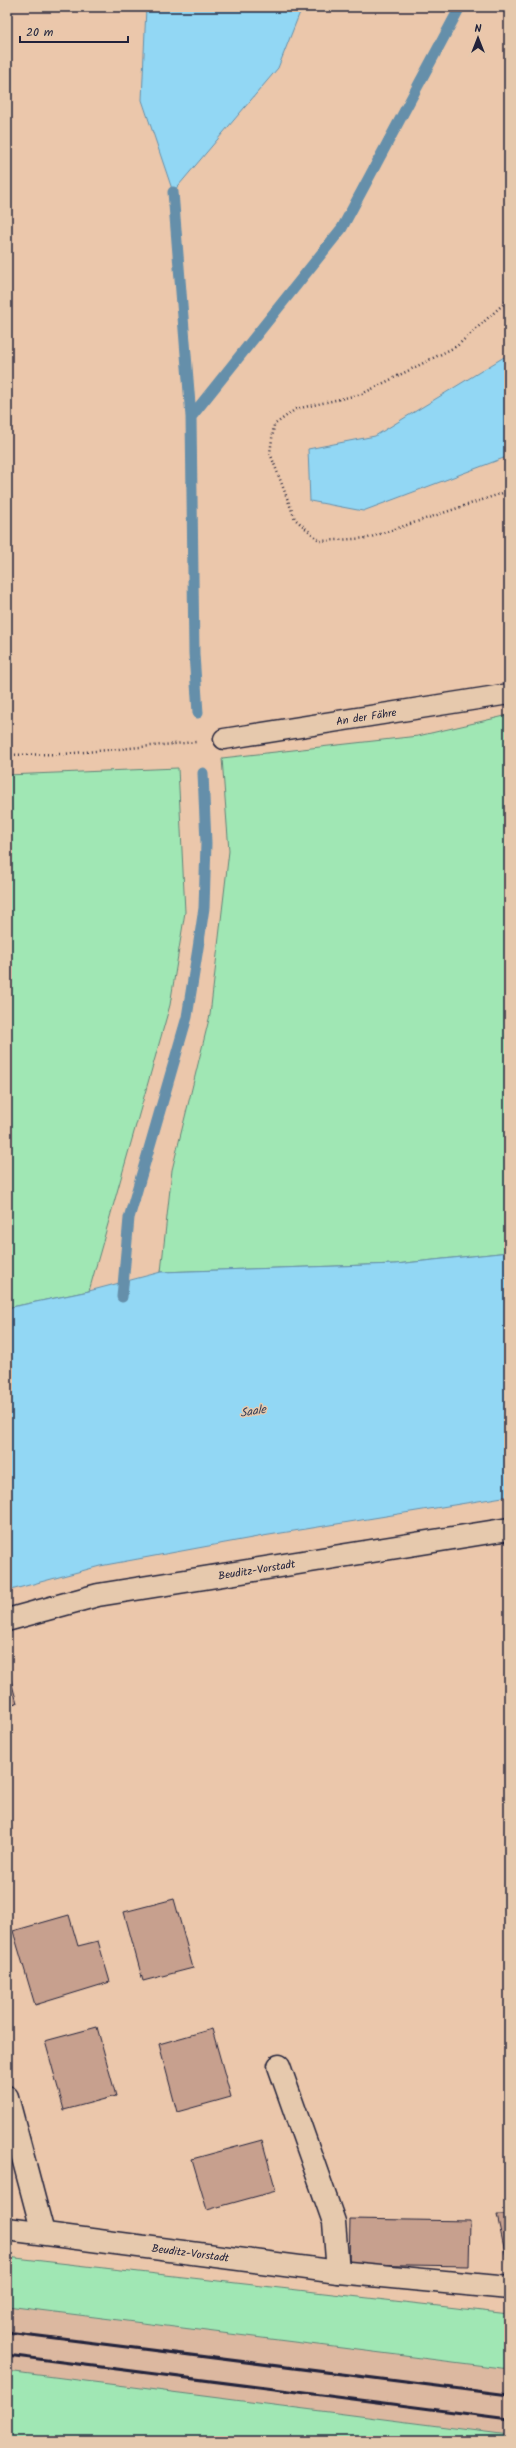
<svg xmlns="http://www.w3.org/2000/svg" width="516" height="2448" font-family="Kalam,sans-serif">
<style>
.built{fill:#dcb8a0}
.green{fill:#a0e7b4;stroke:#618478}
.water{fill:#92d7f4;stroke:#658faa}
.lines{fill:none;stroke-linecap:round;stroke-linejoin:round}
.stream{stroke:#658faa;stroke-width:11}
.building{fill:#c7a08e;stroke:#22223b}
.service-casing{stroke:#22223b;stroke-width:23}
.minor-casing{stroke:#22223b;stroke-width:25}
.path{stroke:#22223b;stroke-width:2.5;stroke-dasharray:1 3;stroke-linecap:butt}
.service{stroke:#e6c9ad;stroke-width:20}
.minor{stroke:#e6c9ad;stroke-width:22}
.rail{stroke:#22223b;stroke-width:3}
.labels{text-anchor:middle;stroke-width:3;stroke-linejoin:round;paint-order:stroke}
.street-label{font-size:11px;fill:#22223b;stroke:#e6c9ad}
.water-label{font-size:12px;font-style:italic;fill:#333d57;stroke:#e6c9ad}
</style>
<rect width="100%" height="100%" fill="#ebc7ab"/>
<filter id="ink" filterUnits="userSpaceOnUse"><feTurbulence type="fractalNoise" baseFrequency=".025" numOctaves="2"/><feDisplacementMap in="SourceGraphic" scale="8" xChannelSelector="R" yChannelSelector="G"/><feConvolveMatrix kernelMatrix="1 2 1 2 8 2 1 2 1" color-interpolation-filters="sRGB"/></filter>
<g filter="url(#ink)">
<!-- built -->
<path class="built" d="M7,2306L509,2369V2435L7,2371Z"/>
<!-- green -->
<path class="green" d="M509,715V1252L396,1264L161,1272L172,1170L210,1015L229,851L222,758L418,736Z
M178,768L185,912L170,1005L89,1291L7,1308V775Z
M7,2257L509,2314V2369L7,2306Z
M7,2371L509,2435V2441H7Z"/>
<!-- water -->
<path class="water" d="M146,7H302L278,68L173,192L142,100Z
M509,354V456L363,511L310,501L308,449L375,436Z
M509,1252V1496L263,1536L100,1566L7,1591V1308L89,1291L161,1272L396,1264Z"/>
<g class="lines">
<!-- stream -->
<path class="stream" d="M173,192L191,417L194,654L198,713
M191,417L342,228L460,7
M122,1297L129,1218L187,1017L198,948L204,908L206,843L203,773"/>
</g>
<!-- building -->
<path class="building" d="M7,1666L17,1703L7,1705Z
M174,1899L193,1968L143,1981L124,1912Z
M69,1915L78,1946L98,1941L110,1982L35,2005L13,1931Z
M97,2027L116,2096L64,2110L45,2041Z
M212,2029L231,2097L177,2112L159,2044Z
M262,2140L276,2191L207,2210L192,2159Z
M497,2215H509V2271Z
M350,2219L470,2221L469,2266L349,2264Z"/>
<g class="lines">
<!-- service casing -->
<g class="service-casing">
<g id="service">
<path id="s1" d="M224,739L509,694"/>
</g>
</g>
<!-- minor casing -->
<g class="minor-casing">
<g id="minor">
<path id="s2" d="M7,1620L98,1595L509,1529"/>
<path d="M279,2066L334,2222L338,2272"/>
<path d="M7,2097L43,2233"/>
<path id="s3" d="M7,2229L338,2272L509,2288"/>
</g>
</g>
<!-- path -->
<path class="path" d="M509,299L457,346L362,394L296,409L274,425L270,453L295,519L320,541L368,538L509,491
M7,755L63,754L196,742"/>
<!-- service -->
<use href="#service" class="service"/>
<!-- minor -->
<use href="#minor" class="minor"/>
<!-- rail -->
<path class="rail" d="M7,2332L509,2395
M7,2355L509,2419"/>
</g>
</g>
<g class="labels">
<!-- street labels -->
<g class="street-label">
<text dy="4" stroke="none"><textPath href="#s1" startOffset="144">An der Fähre</textPath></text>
<text dy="4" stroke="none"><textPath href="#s2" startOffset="255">Beuditz-Vorstadt</textPath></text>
<text dy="4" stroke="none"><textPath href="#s3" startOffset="185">Beuditz-Vorstadt</textPath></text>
</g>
<!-- water labels -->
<g class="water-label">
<text transform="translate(253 1411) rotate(-9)" y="4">Saale</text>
</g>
</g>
<!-- margin -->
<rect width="516" height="2448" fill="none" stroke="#e6c9ad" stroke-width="24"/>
<rect x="12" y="12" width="492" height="2424" fill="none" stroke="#22223b" stroke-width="1.5" filter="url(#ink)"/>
<!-- north arrow -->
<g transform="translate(478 38)" stroke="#e6c9ad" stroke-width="3" paint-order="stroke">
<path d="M0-3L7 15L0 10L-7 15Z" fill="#22223b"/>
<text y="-6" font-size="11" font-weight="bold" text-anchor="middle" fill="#22223b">N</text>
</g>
<!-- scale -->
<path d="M20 36v6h108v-6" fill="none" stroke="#22223b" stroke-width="2"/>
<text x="26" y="36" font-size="12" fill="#22223b" stroke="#e6c9ad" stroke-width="3" paint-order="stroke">20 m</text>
</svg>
